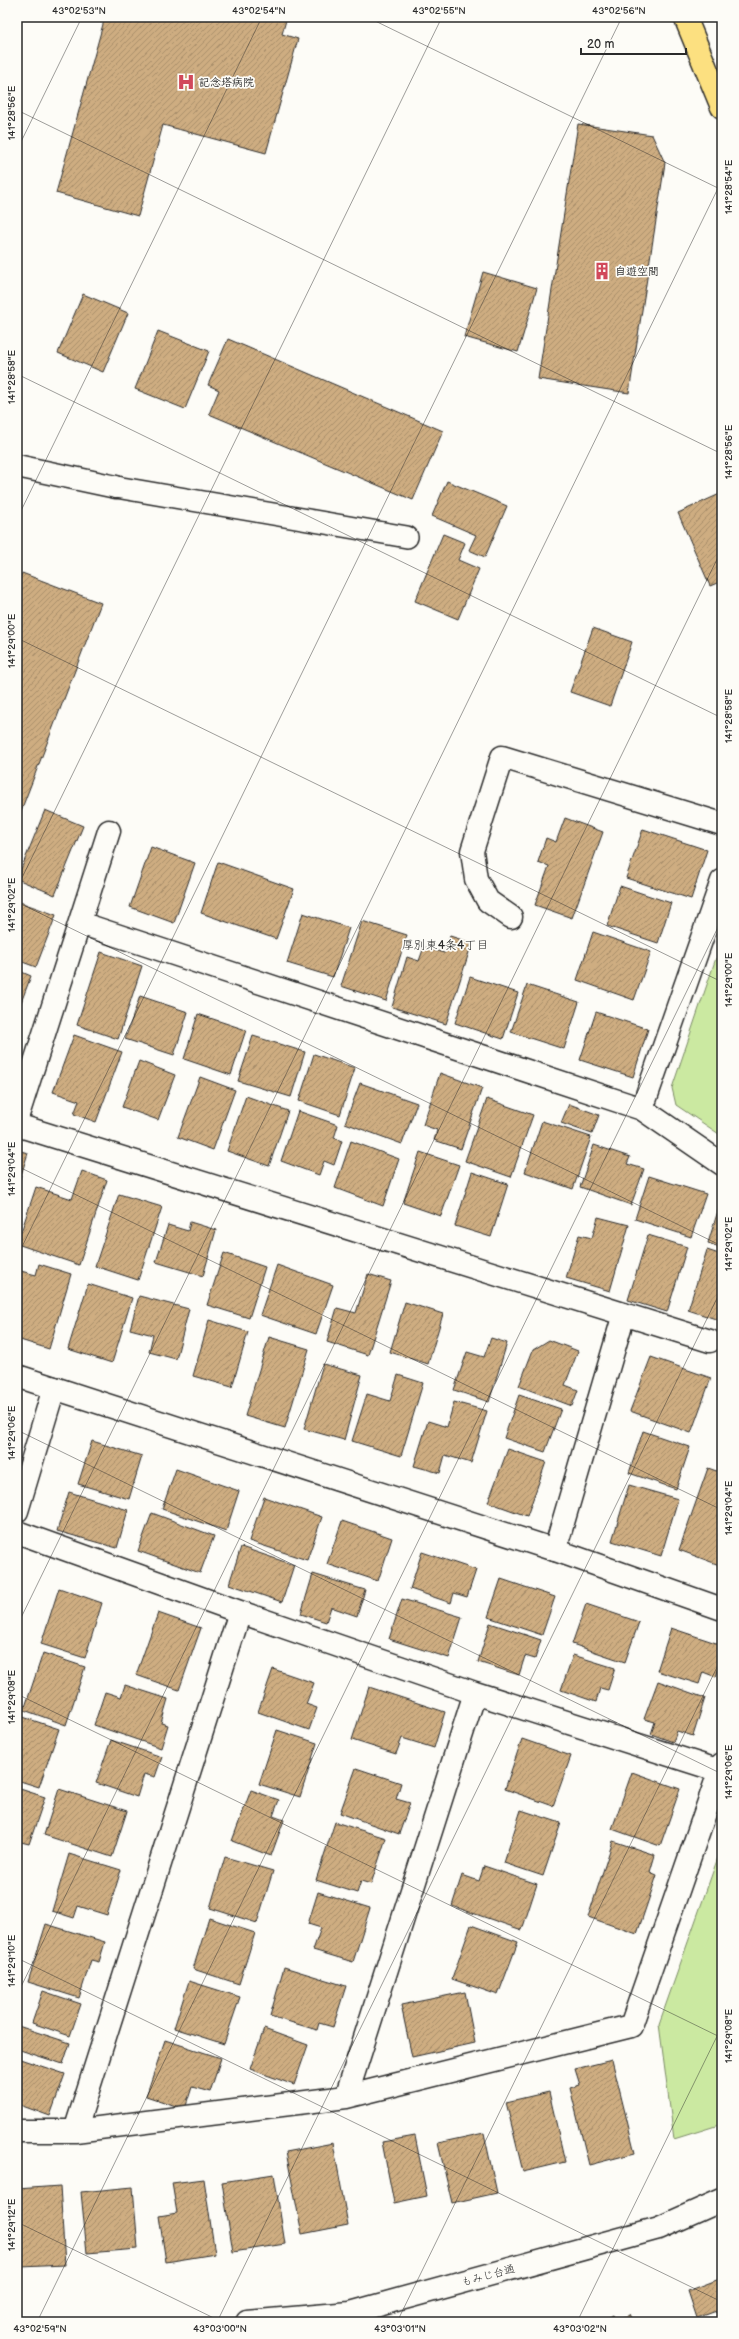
<svg xmlns="http://www.w3.org/2000/svg" width="739" height="2339" font-family="'Balsamiq Sans','Klee One',sans-serif">
<style>
.park{fill:#cbe9a1;stroke:#7b8a66}
.building{fill:url(#building-hatch);stroke:#2b2b2b}
.lines{fill:none;stroke-linecap:round;stroke-linejoin:round}
.lane-casing{stroke:#2b2b2b;stroke-width:24}
.street-casing{stroke:#2b2b2b;stroke-width:25}
.secondary-casing{stroke:#2b2b2b;stroke-width:25}
.highway-casing{stroke:#2b2b2b;stroke-width:25}
.lane{stroke:#fdfcf7;stroke-width:21}
.street{stroke:#fdfcf7;stroke-width:22}
.secondary{stroke:#fdfcf7;stroke-width:22}
.highway{stroke:#fce080;stroke-width:22}
.ticks{fill:none;stroke:#2b2b2b;stroke-width:1;stroke-opacity:0.45}
.labels{text-anchor:middle;stroke-width:3.5;stroke-linejoin:round;paint-order:stroke}
.poi-label{font-size:11px;font-weight:bold;fill:#2b2b2b;stroke:#fdfcf7;text-anchor:start}
.street-label{font-size:11px;fill:#2b2b2b;stroke:#fdfcf7}
.neighbourhood-label{font-size:12px;fill:#2b2b2b;stroke:#fdfcf7}
.neatline{fill:none;stroke:#2b2b2b;stroke-width:1.5}
.ticks-label{font-size:10px;text-anchor:middle;fill:#2b2b2b}
</style>
<defs>
<pattern id="building-hatch" width="6" height="6" patternUnits="userSpaceOnUse"><rect width="6" height="6" fill="#cead81"/><path d="M-1 1l2-2M0 6l6-6M5 7l2-2" fill="none" stroke="#a78d6a"/></pattern>
</defs>
<rect width="100%" height="100%" fill="#fdfcf7"/>
<filter id="ink" filterUnits="userSpaceOnUse"><feTurbulence type="fractalNoise" baseFrequency=".025" numOctaves="2"/><feDisplacementMap in="SourceGraphic" scale="8" xChannelSelector="R" yChannelSelector="G"/><feConvolveMatrix kernelMatrix="1 2 1 2 8 2 1 2 1" color-interpolation-filters="sRGB"/></filter>
<g filter="url(#ink)">
<!-- park -->
<path class="park" d="M716,958L722,970V1136L676,1105L672,1088Z
M722,1846V2124L674,2139L659,2024Z"/>
<!-- building -->
<path class="building" d="M105,17H287L282,34L298,39L266,153L163,125L138,216L56,193Z
M578,124L652,135L665,163L629,393L538,379Z
M483,272L537,288L518,352L464,337Z
M83,294L128,313L103,372L58,353Z
M158,331L209,351L185,409L135,389Z
M228,339L443,431L413,500L209,414L219,390L208,385Z
M447,481L507,506L485,557L469,550L476,535L432,516Z
M722,493V581L710,586L678,513Z
M443,534L465,543L458,560L479,569L458,619L415,601Z
M22,573L101,603L17,821V586Z
M593,628L632,642L610,706L570,692Z
M45,810L83,826L55,895L17,879Z
M565,818L603,832L572,918L535,905L549,866L538,862L546,838L556,842Z
M643,829L707,850L691,899L626,878Z
M151,847L195,863L174,923L130,907Z
M218,862L294,889L276,939L201,913Z
M620,886L671,903L658,943L607,926Z
M17,901L56,915L36,967L17,960Z
M303,913L349,928L333,977L287,963Z
M362,921L407,935L386,1001L341,986Z
M593,932L651,952L634,1000L577,980Z
M450,936L472,943L446,1024L392,1007L407,957L419,961L424,947L444,953Z
M101,952L142,966L118,1039L77,1025Z
M17,970L31,976L17,1013Z
M470,977L518,993L503,1039L455,1023Z
M527,985L579,1002L564,1049L511,1032Z
M140,996L188,1012L174,1055L125,1039Z
M596,1012L648,1029L633,1077L580,1060Z
M198,1014L246,1030L231,1075L184,1059Z
M74,1035L122,1052L96,1122L74,1114L79,1101L53,1092Z
M253,1036L305,1052L291,1097L238,1081Z
M314,1054L355,1068L340,1115L299,1101Z
M139,1061L175,1075L158,1120L122,1107Z
M440,1073L482,1088L461,1149L434,1140L437,1130L423,1125Z
M200,1077L235,1090L213,1150L178,1137Z
M360,1083L417,1103L402,1144L345,1123Z
M246,1096L288,1111L269,1166L227,1151Z
M487,1099L533,1115L511,1177L465,1161Z
M569,1104L599,1115L592,1134L561,1123Z
M298,1111L338,1125L334,1138L342,1141L334,1165L324,1161L319,1175L281,1161Z
M542,1121L591,1137L573,1189L525,1172Z
M351,1141L399,1159L383,1206L335,1188Z
M594,1145L630,1157L627,1164L644,1169L631,1205L580,1187Z
M17,1150L28,1153L17,1188Z
M420,1152L459,1165L441,1216L403,1203Z
M82,1171L107,1180L79,1265L17,1244L36,1187L72,1199Z
M472,1172L508,1184L491,1237L455,1226Z
M649,1176L706,1194L691,1237L635,1219Z
M119,1194L162,1207L138,1280L95,1266Z
M721,1201H722V1248L708,1243Z
M598,1217L629,1225L610,1291L566,1278L579,1235L592,1238Z
M190,1222L216,1230L203,1276L156,1262L168,1225L188,1231Z
M648,1235L687,1247L667,1312L628,1300Z
M707,1250L722,1255V1321L688,1310Z
M224,1253L265,1267L249,1318L207,1305Z
M39,1264L71,1274L49,1349L17,1339V1270L36,1275Z
M277,1265L333,1285L316,1334L260,1315Z
M368,1274L391,1281L368,1355L327,1342L337,1308L356,1313Z
M88,1284L132,1298L112,1363L68,1349Z
M139,1296L189,1309L176,1359L149,1352L153,1335L130,1329Z
M405,1302L443,1314L428,1364L390,1352Z
M209,1320L248,1332L232,1387L193,1376Z
M269,1337L309,1349L285,1428L245,1416Z
M491,1338L507,1343L489,1402L454,1390L467,1352L484,1357Z
M549,1340L578,1351L565,1385L578,1390L572,1406L519,1386L533,1350Z
M651,1357L711,1378L691,1433L630,1411Z
M323,1364L362,1375L344,1440L304,1429Z
M398,1375L423,1383L401,1456L352,1441L367,1394L390,1401Z
M519,1395L561,1409L545,1452L504,1438Z
M454,1402L487,1411L471,1463L445,1455L440,1473L414,1466L428,1421L447,1427Z
M643,1431L690,1447L676,1489L629,1473Z
M92,1441L142,1456L129,1499L78,1484Z
M508,1449L546,1462L527,1516L488,1502Z
M708,1468L722,1473V1566L679,1550Z
M176,1469L239,1491L226,1531L162,1509Z
M629,1485L678,1499L661,1556L612,1541Z
M69,1492L128,1510L117,1548L57,1531Z
M264,1497L322,1517L307,1560L249,1541Z
M152,1513L214,1536L200,1573L138,1551Z
M342,1521L392,1538L378,1581L327,1564Z
M241,1547L294,1565L282,1602L229,1584Z
M422,1552L476,1570L467,1597L454,1593L451,1603L410,1589Z
M313,1574L365,1590L357,1616L331,1607L326,1622L301,1614Z
M501,1579L555,1597L542,1635L488,1617Z
M59,1588L102,1603L85,1658L41,1644Z
M402,1599L462,1617L449,1658L389,1639Z
M586,1604L639,1622L625,1662L572,1644Z
M158,1613L201,1628L179,1690L136,1675Z
M490,1623L541,1640L535,1659L525,1656L519,1675L478,1662Z
M671,1628L722,1645V1658L716,1677L703,1672L699,1684L657,1671Z
M43,1653L85,1667L66,1725L24,1710Z
M573,1655L615,1668L608,1690L600,1688L596,1702L561,1690Z
M273,1669L314,1683L306,1704L317,1708L309,1730L258,1712Z
M658,1681L705,1698L693,1736L677,1731L673,1742L651,1734L655,1722L644,1719Z
M125,1685L168,1699L161,1723L168,1725L161,1748L94,1725L105,1692L121,1697Z
M369,1687L445,1712L434,1748L402,1738L396,1754L352,1740Z
M20,1716L59,1729L39,1787L17,1780V1726Z
M277,1730L317,1743L300,1797L259,1784Z
M522,1739L571,1756L553,1806L505,1789Z
M111,1740L162,1757L155,1777L144,1774L137,1797L96,1783Z
M356,1768L401,1783L396,1799L410,1803L399,1834L340,1813Z
M632,1772L680,1789L660,1846L612,1829Z
M17,1788L45,1797L29,1844L17,1841Z
M59,1789L127,1811L112,1857L44,1835Z
M251,1790L279,1800L273,1816L284,1820L271,1856L232,1841Z
M521,1810L561,1823L543,1876L504,1863Z
M335,1822L386,1838L371,1884L361,1881L357,1893L316,1880Z
M613,1841L655,1855L650,1872L657,1875L637,1934L588,1917Z
M69,1854L121,1870L107,1915L78,1906L74,1918L52,1911Z
M225,1857L273,1871L257,1923L210,1908Z
M484,1866L537,1884L522,1930L452,1906L462,1875L479,1881Z
M318,1892L370,1908L353,1962L313,1950L321,1928L308,1924Z
M209,1918L255,1933L239,1984L193,1969Z
M46,1924L105,1942L99,1962L91,1960L79,1998L28,1982Z
M471,1925L518,1942L498,1995L452,1979Z
M284,1967L346,1986L333,2027L319,2023L317,2030L270,2016Z
M189,1981L240,1997L224,2044L174,2028Z
M43,1991L81,2004L70,2036L32,2023Z
M465,1992L475,2043L412,2057L401,2005Z
M18,2026L70,2043L63,2064L17,2049Z
M264,2029L308,2045L294,2085L250,2069Z
M165,2040L221,2058L210,2092L192,2087L185,2109L146,2096Z
M17,2058L65,2074L50,2116L17,2104Z
M612,2060L635,2153L589,2165L570,2088L580,2085L575,2069Z
M549,2092L565,2162L523,2172L506,2102Z
M484,2133L497,2193L452,2203L438,2143Z
M415,2136L427,2196L394,2203L382,2142Z
M333,2143L348,2225L302,2234L286,2152Z
M274,2174L285,2244L233,2252L222,2182Z
M204,2179L215,2254L166,2262L159,2216L177,2213L172,2183Z
M60,2186L65,2265L21,2267L17,2189Z
M133,2187L138,2249L87,2253L81,2192Z
M722,2278V2309L697,2318L688,2291Z
M630,2314L634,2322H601L613,2315L617,2322Z"/>
<g class="lines">
<!-- lane casing -->
<g class="lane-casing">
<path id="lane" d="M116,487L407,537"/>
</g>
<!-- street casing -->
<g class="street-casing">
<path id="street" d="M17,466L116,487
M511,917L488,901L476,879L472,851L502,757L722,824
M80,923L642,1109L722,1164
M642,1109L722,881
M17,1118L109,831
M17,1125L710,1341
M17,1511L54,1388
M17,1532L240,1612L475,1693L720,1771
M555,1550L624,1314
M346,2097L475,1693
M17,2131H75L346,2097L631,2026L722,1764
M75,2131L240,1612"/>
</g>
<!-- secondary casing -->
<g class="secondary-casing">
<path id="secondary" d="M17,1376L555,1550L722,1609
M247,2322L350,2313L659,2228L722,2200"/>
</g>
<!-- highway casing -->
<g class="highway-casing">
<path id="highway" d="M685,17L722,107"/>
</g>
<!-- lane -->
<use href="#lane" class="lane"/>
<!-- street -->
<use href="#street" class="street"/>
<!-- secondary -->
<use href="#secondary" class="secondary"/>
<!-- highway -->
<use href="#highway" class="highway"/>
</g>
</g>
<!-- ticks -->
<path class="ticks" d="M367,17L722,190M17,110L722,454M17,150L82,17M17,374L722,718M17,519L262,17M17,638L722,982M17,888L442,17M17,902L722,1246M17,1166L722,1510M17,1257L622,17M17,1430L722,1774M17,1626L722,180M17,1694L722,2038M17,1958L722,2302M17,1995L722,549M17,2222L222,2322M37,2322L722,919M217,2322L722,1288M397,2322L722,1657M577,2322L722,2026"/>
<!-- icons -->
<defs>
<g id="hospital-bare" transform="scale(1.38)"><path d="M-5-5h3v3.5h4V-5h3V5h-3V1.5h-4V5h-3Z" fill="#d1495b" stroke="#fdfcf7" stroke-width="2.5" paint-order="stroke"/></g>
<g id="building-bare" transform="scale(1.38)"><path d="M-4-6H4V6H1V3H-1V6H-4ZM-2.5-4.3h1.7v1.8h-1.7ZM.8-4.3h1.7v1.8H.8ZM-2.5-1h1.7V.8h-1.7ZM.8-1h1.7V.8H.8Z" fill="#d1495b" stroke="#fdfcf7" stroke-width="2.5" paint-order="stroke"/></g>
</defs>
<g fill-rule="evenodd">
<use href="#hospital-bare" x="186" y="82"/>
<use href="#building-bare" x="602" y="271"/>
</g>
<g class="labels">
<!-- poi labels -->
<g class="poi-label">
<text x="199" y="86">記念塔病院</text>
<text x="615" y="275">自遊空間</text>
</g>
<!-- street labels -->
<g class="street-label">
<text transform="translate(488 2275) rotate(-15)" y="4">もみじ台通</text>
</g>
<!-- neighbourhood labels -->
<g class="neighbourhood-label">
<text x="445" y="949">厚別東4条4丁目</text>
</g>
</g>
<!-- margin -->
<rect width="739" height="2339" fill="none" stroke="#fdfcf7" stroke-width="44"/>
<!-- scale -->
<path d="M581 48v6h105v-6" fill="none" stroke="#2b2b2b" stroke-width="2"/>
<text x="587" y="48" font-size="12" fill="#2b2b2b" stroke="#fdfcf7" stroke-width="3" paint-order="stroke">20 m</text>
<rect x="22" y="22" width="695" height="2295" class="neatline"/>
<g class="ticks-label">
<text x="79" y="14">43°02'53"N</text>
<text x="259" y="14">43°02'54"N</text>
<text x="439" y="14">43°02'55"N</text>
<text x="619" y="14">43°02'56"N</text>
<text transform="translate(11 113) rotate(-90)" y="4">141°28'56"E</text>
<text transform="translate(728 187) rotate(-90)" y="4">141°28'54"E</text>
<text transform="translate(11 377) rotate(-90)" y="4">141°28'58"E</text>
<text transform="translate(728 452) rotate(-90)" y="4">141°28'56"E</text>
<text transform="translate(11 641) rotate(-90)" y="4">141°29'00"E</text>
<text transform="translate(728 716) rotate(-90)" y="4">141°28'58"E</text>
<text transform="translate(11 905) rotate(-90)" y="4">141°29'02"E</text>
<text transform="translate(728 980) rotate(-90)" y="4">141°29'00"E</text>
<text transform="translate(11 1169) rotate(-90)" y="4">141°29'04"E</text>
<text transform="translate(728 1244) rotate(-90)" y="4">141°29'02"E</text>
<text transform="translate(11 1433) rotate(-90)" y="4">141°29'06"E</text>
<text transform="translate(728 1508) rotate(-90)" y="4">141°29'04"E</text>
<text transform="translate(11 1697) rotate(-90)" y="4">141°29'08"E</text>
<text transform="translate(728 1772) rotate(-90)" y="4">141°29'06"E</text>
<text transform="translate(11 1961) rotate(-90)" y="4">141°29'10"E</text>
<text transform="translate(728 2036) rotate(-90)" y="4">141°29'08"E</text>
<text transform="translate(11 2225) rotate(-90)" y="4">141°29'12"E</text>
<text x="40" y="2332">43°02'59"N</text>
<text x="220" y="2332">43°03'00"N</text>
<text x="400" y="2332">43°03'01"N</text>
<text x="580" y="2332">43°03'02"N</text>
</g>
</svg>
